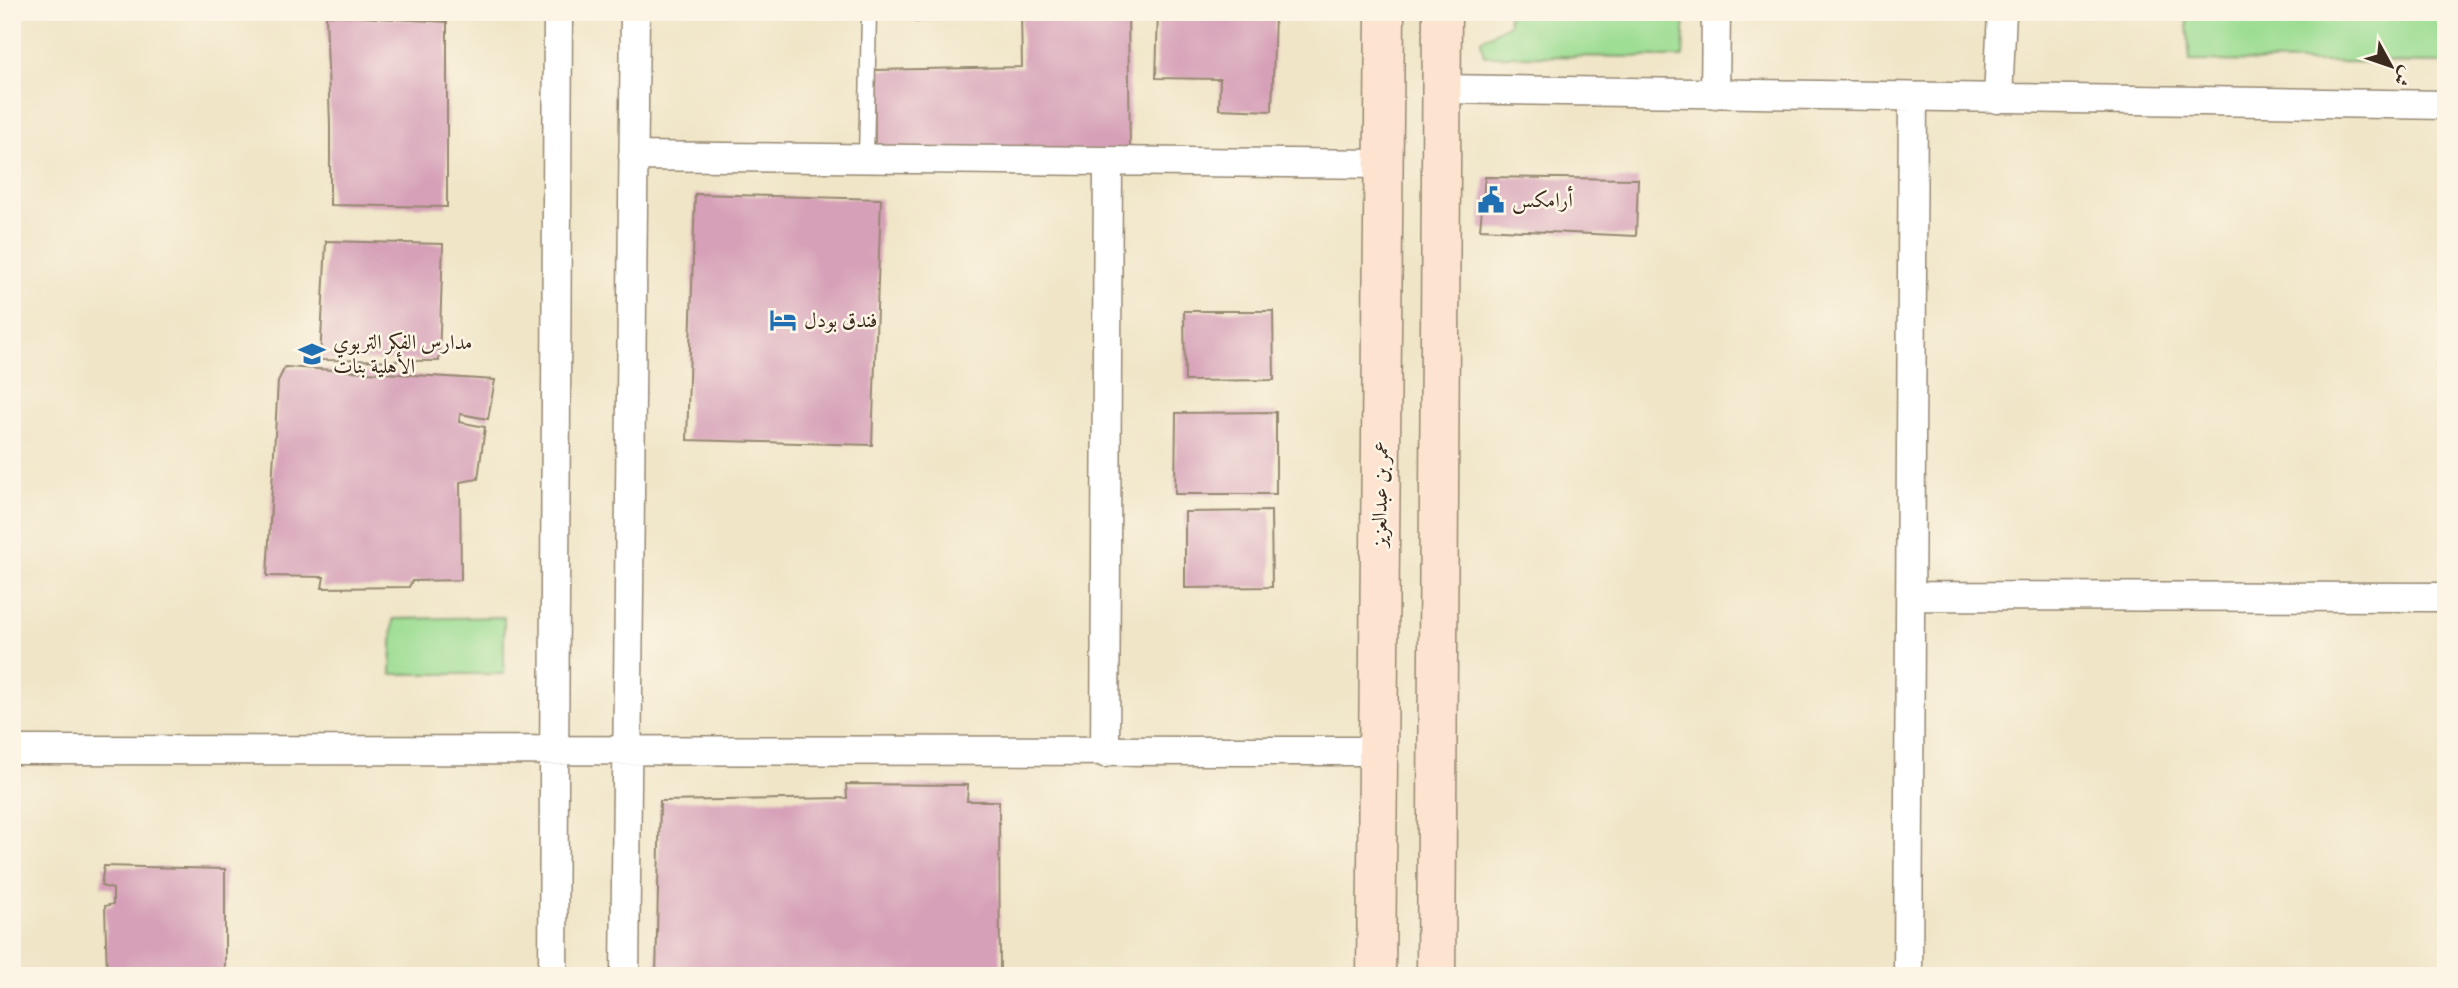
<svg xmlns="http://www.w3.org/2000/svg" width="2458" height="988" font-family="'IM FELL Double Pica',Amiri,serif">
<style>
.green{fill:#9cdd93;stroke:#6c8458;stroke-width:2}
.building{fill:#d6a0b8}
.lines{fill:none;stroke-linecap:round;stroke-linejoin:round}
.lane-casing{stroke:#968872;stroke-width:17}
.street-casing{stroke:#968872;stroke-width:31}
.secondary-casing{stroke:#968872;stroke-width:41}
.lane{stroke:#fff;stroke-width:14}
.street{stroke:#fff;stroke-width:28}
.secondary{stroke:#fde4d1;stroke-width:38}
.labels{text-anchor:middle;stroke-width:5;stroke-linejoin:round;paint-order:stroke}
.poi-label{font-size:21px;fill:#3b2a1e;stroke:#fcf5e5;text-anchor:start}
.street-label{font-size:21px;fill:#3b2a1e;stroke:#fcf5e5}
</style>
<rect width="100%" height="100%" fill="#fcf5e5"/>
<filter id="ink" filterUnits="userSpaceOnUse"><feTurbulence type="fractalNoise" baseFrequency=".0143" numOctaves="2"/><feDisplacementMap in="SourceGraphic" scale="14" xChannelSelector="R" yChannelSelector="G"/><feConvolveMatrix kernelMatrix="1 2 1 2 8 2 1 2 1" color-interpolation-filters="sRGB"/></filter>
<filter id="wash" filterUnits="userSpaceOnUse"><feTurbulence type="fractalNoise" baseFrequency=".00686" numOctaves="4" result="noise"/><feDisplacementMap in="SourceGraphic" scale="28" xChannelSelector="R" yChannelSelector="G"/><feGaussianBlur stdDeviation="1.57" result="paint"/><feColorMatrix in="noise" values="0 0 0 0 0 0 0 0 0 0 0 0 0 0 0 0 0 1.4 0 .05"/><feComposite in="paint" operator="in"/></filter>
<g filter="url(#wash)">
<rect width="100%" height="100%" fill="#f0e5c7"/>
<!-- green -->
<path class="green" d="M1508,12H1685L1683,57L1484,56L1481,40L1509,24Z
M2186,12H2446V63L2190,61Z
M504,617V674H391L393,619Z"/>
<g id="blocks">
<!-- building -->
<path class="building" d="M913,12H980V14L915,22Z
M1021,12H1128L1130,150L875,154L874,70L1022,67Z
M1158,12H1275L1272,111L1219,109L1220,79L1156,78Z
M326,15L447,22V207L330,205V124Z
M1485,177L1638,179L1636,236L1480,229Z
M695,194L881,199L872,445L687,440Z
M326,241L443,244L439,361L320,360Z
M1184,311H1273L1274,380L1185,381Z
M285,367L495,380L488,419L460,414L459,422L485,427L478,479L460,482L461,580L412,581L409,587L322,588L324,577L267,576L278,381Z
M1276,412V494H1175L1176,413Z
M1271,511L1272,587L1185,588V512Z
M846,784L968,785L967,801H999L1000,976H656L660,801L847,798Z
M104,866L225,869V976H107L105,906L113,904V889L101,886Z"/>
</g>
</g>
<g filter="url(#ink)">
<use href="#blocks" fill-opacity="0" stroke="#968872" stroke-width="2"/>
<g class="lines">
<!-- lane casing -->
<g class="lane-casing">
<path id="lane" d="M866,159L869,12"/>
</g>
<!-- street casing -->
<g class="street-casing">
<path id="street" d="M1442,89L2446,105
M1715,94L1716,12
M1998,99L2002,12
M633,156L1384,164
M1910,596L2446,597
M12,750L1378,751
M1105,753L1108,162
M553,976L558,12
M625,976L635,12
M1908,976L1913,97"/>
</g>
<!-- secondary casing -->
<g class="secondary-casing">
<path id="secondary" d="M1376,976L1385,12
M1436,976L1442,12"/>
</g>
<!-- lane -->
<use href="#lane" class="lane"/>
<!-- street -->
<use href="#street" class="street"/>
<!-- secondary -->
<use href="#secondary" class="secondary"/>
</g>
</g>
<!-- icons -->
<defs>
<g id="civic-bare" transform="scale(2.1)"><path d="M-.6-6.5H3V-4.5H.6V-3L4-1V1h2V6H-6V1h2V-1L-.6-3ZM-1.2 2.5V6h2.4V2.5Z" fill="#1f6fb2" stroke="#fcf5e5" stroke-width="2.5" paint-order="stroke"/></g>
<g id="hotel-bare" transform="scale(2.1)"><path d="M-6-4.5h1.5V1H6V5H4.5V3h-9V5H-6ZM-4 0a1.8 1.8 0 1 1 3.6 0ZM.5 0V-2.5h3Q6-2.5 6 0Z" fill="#1f6fb2" stroke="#fcf5e5" stroke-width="2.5" paint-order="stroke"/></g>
<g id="school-bare" transform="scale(2.1)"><path d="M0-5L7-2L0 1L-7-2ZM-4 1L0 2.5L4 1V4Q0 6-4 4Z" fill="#1f6fb2" stroke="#fcf5e5" stroke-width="2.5" paint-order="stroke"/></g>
</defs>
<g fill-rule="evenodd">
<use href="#civic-bare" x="1491" y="200"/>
<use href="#hotel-bare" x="783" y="320"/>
<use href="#school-bare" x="312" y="354"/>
</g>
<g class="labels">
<!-- poi labels -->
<g class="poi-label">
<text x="1512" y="207">أرامكس</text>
<text x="804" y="327">فندق بودل</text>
<text x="333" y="349">مدارس الفكر التربوي<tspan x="333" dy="24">الأهلية بنات</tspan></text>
</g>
<!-- street labels -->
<g class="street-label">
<text transform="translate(1380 494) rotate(-89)" y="7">عمر بن عبدالعزيز</text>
</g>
</g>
<!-- margin -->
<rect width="2458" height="988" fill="none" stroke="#fcf5e5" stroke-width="42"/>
<!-- north arrow -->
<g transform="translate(2391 66) rotate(130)" stroke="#fcf5e5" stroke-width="5" paint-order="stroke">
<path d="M0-5L12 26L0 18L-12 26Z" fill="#3b2a1e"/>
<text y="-10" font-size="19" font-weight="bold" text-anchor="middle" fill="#3b2a1e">ش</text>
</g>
</svg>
